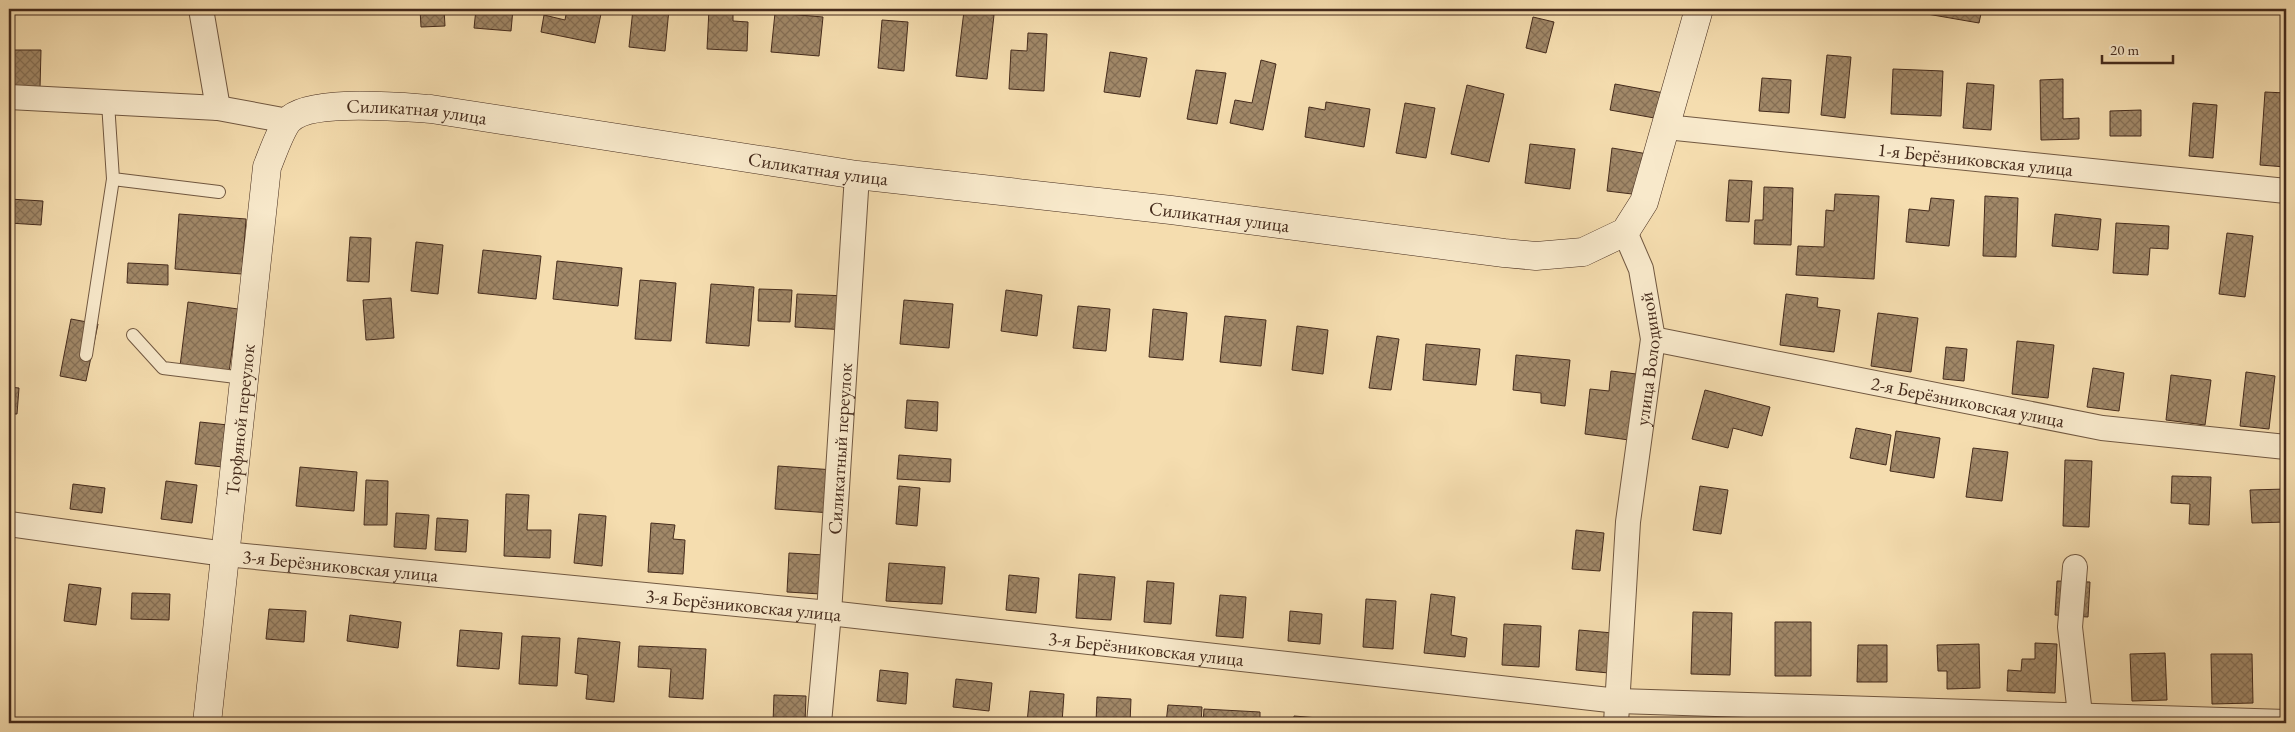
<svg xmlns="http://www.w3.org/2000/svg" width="2295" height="732" font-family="'EB Garamond',serif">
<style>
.building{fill:url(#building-cross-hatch);stroke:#452b1c}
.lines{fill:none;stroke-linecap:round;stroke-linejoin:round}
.lane-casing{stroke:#715841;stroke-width:14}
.street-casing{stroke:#715841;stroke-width:26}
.secondary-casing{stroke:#452b1c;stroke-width:29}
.lane{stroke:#f8e9cb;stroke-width:12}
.street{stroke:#f8e9cb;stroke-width:24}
.secondary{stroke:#f8e9cb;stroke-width:28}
.labels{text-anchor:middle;stroke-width:4;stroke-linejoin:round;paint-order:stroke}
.street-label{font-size:19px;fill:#452b1c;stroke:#f8e9cb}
</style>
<defs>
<pattern id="building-cross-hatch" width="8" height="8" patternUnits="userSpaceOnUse" patternTransform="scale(1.25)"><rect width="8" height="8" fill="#a18868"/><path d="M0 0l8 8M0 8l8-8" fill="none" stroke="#856f55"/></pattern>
</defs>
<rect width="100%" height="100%" fill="#f5ddaf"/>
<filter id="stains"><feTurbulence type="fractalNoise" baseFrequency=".004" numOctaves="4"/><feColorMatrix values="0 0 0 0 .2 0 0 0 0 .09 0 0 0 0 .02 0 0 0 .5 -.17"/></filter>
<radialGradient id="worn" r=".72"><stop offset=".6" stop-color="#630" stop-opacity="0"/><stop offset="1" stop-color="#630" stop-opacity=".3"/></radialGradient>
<!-- building -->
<path class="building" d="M420,9H444L445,26L421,27Z
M476,9H513L511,31L474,28Z
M567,9H602L595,43L541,32L544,15L565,20Z
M633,9H669L665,51L629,47Z
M709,9H733V21L748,22L747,51L707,49Z
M1928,9H1982L1979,23L1927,14Z
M2093,9H2115L2114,14Z
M964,11L994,15L987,79L956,76Z
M775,13L823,17L819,56L771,52Z
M1533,17L1554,22L1546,53L1526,48Z
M882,20L908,22L904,71L878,68Z
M1028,33L1047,34L1044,91L1009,89L1011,50L1027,51Z
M9,50H41L40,88L9,87Z
M1110,52L1147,58L1140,97L1104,92Z
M1827,55L1851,57L1845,118L1821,115Z
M1261,60L1276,64L1263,130L1230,123L1235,100L1252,103Z
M1893,69L1943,71L1941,116L1891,114Z
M1196,70L1226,73L1217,124L1187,119Z
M1762,78L1791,80L1789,113L1759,111Z
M2063,79V119L2079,118V139L2041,140L2040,80Z
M1967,83L1994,85L1991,130L1963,128Z
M1615,84L1664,93L1660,119L1610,110Z
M1467,85L1504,94L1489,162L1451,154Z
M2265,92L2286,93V167L2260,165Z
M1326,102L1370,109L1364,147L1305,137L1309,107L1325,110Z
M1405,103L1435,108L1426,158L1396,153Z
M2193,103L2217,105L2213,158L2189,156Z
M2141,110V136H2110V111Z
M1530,144L1575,149L1570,189L1525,183Z
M1612,148L1654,155L1649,196L1607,191Z
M1729,180L1752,181L1749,222L1726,221Z
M1764,187L1793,188L1791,245L1754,244L1755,220H1763Z
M1835,194L1879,196L1874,279L1796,275L1798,246L1824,247L1826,210L1834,211Z
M1985,196L2018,198L2016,257L1983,256Z
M1931,198L1954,200L1949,246L1906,242L1909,209L1929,211Z
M9,199L43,201L41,225L9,223Z
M179,214L246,219L242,274L175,269Z
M2055,214L2101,219L2098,250L2052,246Z
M2116,223L2169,226L2168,249L2150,248L2148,275L2113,273Z
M2227,233L2253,236L2245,297L2219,294Z
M350,237L371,238L369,282L347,281Z
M416,242L443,245L438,294L411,291Z
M483,250L541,256L536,299L478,293Z
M557,261L622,268L618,306L553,299Z
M128,263L168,265V285L127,283Z
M640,280L676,283L671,341L635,339Z
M711,284L754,287L749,346L706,343Z
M759,289L792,290L790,322L758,321Z
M1006,290L1042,295L1037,336L1001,331Z
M797,294L848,296L847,330L795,327Z
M1786,294L1818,298L1817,307L1840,310L1834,352L1780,345Z
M391,298L394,338L366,340L363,300Z
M904,300L953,304L949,348L900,344Z
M188,302L238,309L229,372L180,366Z
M1078,306L1110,309L1106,351L1073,348Z
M1153,309L1187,313L1183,360L1149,357Z
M1878,313L1918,318L1911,372L1871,366Z
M1225,316L1266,320L1261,366L1220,362Z
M71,319L98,324L86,381L60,376Z
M1297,326L1328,330L1323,374L1292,370Z
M1377,336L1399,339L1391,390L1369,388Z
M2017,341L2054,345L2048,398L2012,394Z
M1426,344L1480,349L1476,385L1423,380Z
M1946,347L1967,349L1964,381L1943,379Z
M1516,355L1570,360L1565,406L1541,403V393L1513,390Z
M2093,368L2124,373L2119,411L2087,407Z
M1611,371L1645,375L1629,440L1585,434L1590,389L1609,391Z
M2246,372L2275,376L2269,429L2240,426Z
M2171,375L2211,380L2205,425L2166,420Z
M9,387L19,388L17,414H9Z
M1705,390L1770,407L1762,436L1733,428L1728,448L1692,439Z
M907,400L938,402L937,431L905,428Z
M200,422L228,425L223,467L195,464Z
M1856,428L1891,435L1886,465L1850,458Z
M1896,431L1940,438L1934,478L1890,471Z
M1973,448L2008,452L2002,501L1966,497Z
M899,455L951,459L950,482L897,479Z
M2065,460L2092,461L2089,527L2063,526Z
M778,466L834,470L831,513L775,509Z
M300,467L357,472L354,511L296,506Z
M2172,476L2211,477L2209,525L2189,524L2190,504L2171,503Z
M366,480L388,481L387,525H364Z
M166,481L197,485L192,523L161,519Z
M73,484L105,488L102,513L70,509Z
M899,486L920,488L917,526L896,524Z
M1700,486L1728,490L1721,534L1693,530Z
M2286,489V522L2252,523L2250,490Z
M506,494L529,495L527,530H551L550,558L504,556Z
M396,513L429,515L426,549L394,547Z
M579,514L606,516L602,566L574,563Z
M437,518L468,520L466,552L435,550Z
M651,523L675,525L673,539L685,540L683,574L648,572Z
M1576,530L1604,533L1600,571L1572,569Z
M789,553L824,555L821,594L787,592Z
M889,563L945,567L942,604L886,601Z
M1079,574L1115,577L1111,620L1076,618Z
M1009,575L1039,578L1036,613L1006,610Z
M1147,581L1174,583L1171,624L1144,622Z
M2057,581L2090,582L2088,617L2055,615Z
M69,584L101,588L96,625L64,621Z
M132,593L170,594L169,620L131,619Z
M1431,594L1455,597L1451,635L1467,638L1465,657L1424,653Z
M1220,595L1246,597L1243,638L1216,636Z
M1366,599L1396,601L1393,649L1363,647Z
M269,609L306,611L304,642L266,639Z
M1290,611L1322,614L1320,644L1288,641Z
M1693,612L1732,613L1730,675L1691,674Z
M350,615L401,622L398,648L347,641Z
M1775,622H1811V676H1775Z
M1504,624L1541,626L1539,667L1502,665Z
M460,630L502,633L499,669L457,666Z
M1579,630L1613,633L1609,673L1576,670Z
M522,636L560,638L557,686L519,684Z
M578,638L620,642L614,702L586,699L588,675L575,673Z
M2035,643L2057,644L2055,693L2007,691L2008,670L2021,671L2022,659H2035Z
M1979,644L1980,688L1947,689V671H1938L1937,645Z
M1858,645H1887V682H1857Z
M639,646L706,649L703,699L669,697L671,669L638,667Z
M2165,653L2167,700L2132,701L2130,654Z
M2211,654H2252L2253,703L2212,704Z
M880,670L908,673L906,704L877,701Z
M956,679L992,683L989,711L953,707Z
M1030,691L1064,694L1062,723H1027Z
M774,695L806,696L805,723H773Z
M1097,697L1131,699L1130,723H1096Z
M1168,705L1202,707L1201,723H1166Z
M1204,709L1260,712V723H1203Z
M1294,716L1342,720L1341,723H1293Z"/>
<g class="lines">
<!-- lane casing -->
<g class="lane-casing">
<path id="lane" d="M113,179L219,192
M133,335L163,368L244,378
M86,355L113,179L108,103"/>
</g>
<!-- street casing -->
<g class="street-casing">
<g id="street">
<path d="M201,9L218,108"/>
<path d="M9,97L218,108L288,121"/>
<path id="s1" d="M1666,127L2286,191"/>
<path id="s2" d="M1653,339L2102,428L2286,447"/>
<path id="s3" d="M9,524L225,554L829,613L1618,701L2286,722"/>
<path d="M2075,567L2070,627L2081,723"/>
<path id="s4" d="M819,723L829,613L857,175"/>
<path id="s5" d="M1616,723L1628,522L1653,339L1641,269L1625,232"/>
</g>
</g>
<!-- secondary casing -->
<g class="secondary-casing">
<g id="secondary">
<path id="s6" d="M207,723L267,167C272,155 280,131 288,121C308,98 401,107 431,109L857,175L1171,210L1504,253L1536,256L1583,252L1625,232L1644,202L1699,9"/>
</g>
</g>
<!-- lane -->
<use href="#lane" class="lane"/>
<!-- street -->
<use href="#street" class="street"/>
<!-- secondary -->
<use href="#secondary" class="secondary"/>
</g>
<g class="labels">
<!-- street labels -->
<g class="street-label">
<text dy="7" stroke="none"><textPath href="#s6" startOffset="742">Силикатная улица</textPath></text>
<text dy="7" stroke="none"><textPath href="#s1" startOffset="311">1-я Берёзниковская улица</textPath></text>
<text dy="7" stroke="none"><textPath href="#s6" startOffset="1148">Силикатная улица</textPath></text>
<text dy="7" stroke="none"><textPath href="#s6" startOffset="1552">Силикатная улица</textPath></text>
<text dy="7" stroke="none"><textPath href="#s5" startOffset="366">улица Володиной</textPath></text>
<text dy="7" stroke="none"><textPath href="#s2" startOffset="321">2-я Берёзниковская улица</textPath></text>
<text dy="7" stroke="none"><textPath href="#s6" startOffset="305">Торфяной переулок</textPath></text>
<text dy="7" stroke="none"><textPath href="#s4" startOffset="275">Силикатный переулок</textPath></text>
<text dy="7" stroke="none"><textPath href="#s3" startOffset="334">3-я Берёзниковская улица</textPath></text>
<text dy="7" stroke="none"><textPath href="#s3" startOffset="739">3-я Берёзниковская улица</textPath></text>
<text dy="7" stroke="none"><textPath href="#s3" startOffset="1144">3-я Берёзниковская улица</textPath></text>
</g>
</g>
<!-- margin -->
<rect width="2295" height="732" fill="none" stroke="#f5ddaf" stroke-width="30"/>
<rect x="10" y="10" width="2275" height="712" fill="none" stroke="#452b1c" stroke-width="2.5"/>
<rect x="15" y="15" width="2265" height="702" fill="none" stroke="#452b1c"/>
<!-- scale -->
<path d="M2102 55v8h71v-8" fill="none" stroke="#452b1c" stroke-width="2.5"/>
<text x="2110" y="55" font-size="15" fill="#452b1c" stroke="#f8e9cb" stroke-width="4" paint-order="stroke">20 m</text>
<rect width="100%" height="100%" filter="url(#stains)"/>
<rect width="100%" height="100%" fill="url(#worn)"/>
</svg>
